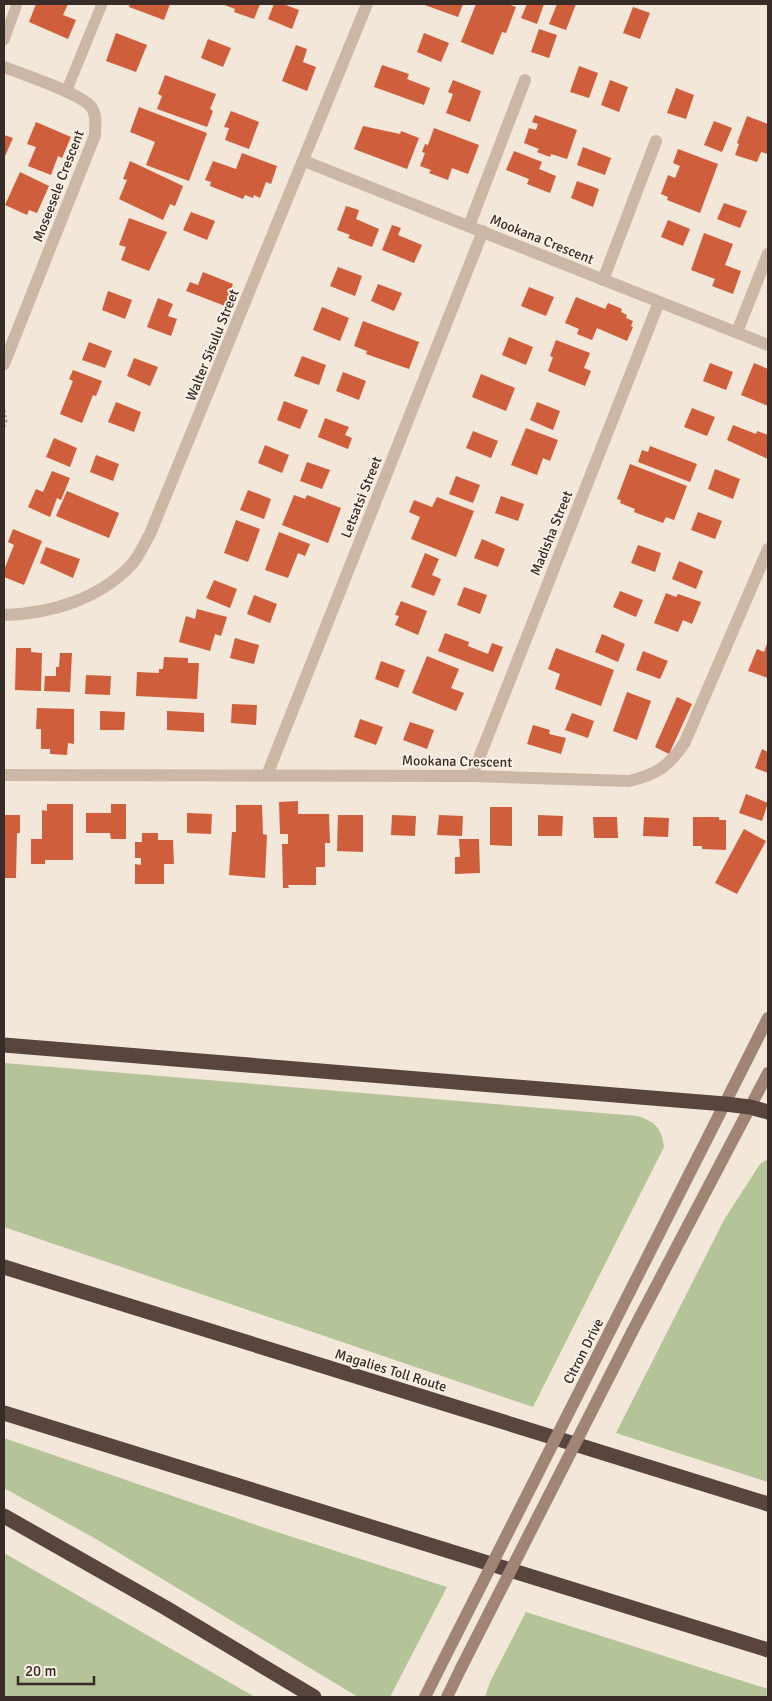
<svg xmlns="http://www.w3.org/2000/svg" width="772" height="1701" font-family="Signika,sans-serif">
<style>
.green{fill:#b5c398}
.building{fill:#ce5e3c}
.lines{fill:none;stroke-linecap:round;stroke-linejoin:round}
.path{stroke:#b8a08f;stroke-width:3;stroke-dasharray:2.5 2.5;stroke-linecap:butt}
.lane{stroke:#ccb6a5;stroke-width:11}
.street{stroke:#ccb6a5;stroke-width:12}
.secondary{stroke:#a08576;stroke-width:12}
.highway{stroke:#59453d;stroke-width:15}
.secondary-bridge{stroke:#a08576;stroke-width:12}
.labels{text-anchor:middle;stroke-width:4;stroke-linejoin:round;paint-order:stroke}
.street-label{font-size:14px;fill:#372c27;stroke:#fbf1e6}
</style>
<rect width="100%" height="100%" fill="#f3e7d9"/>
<!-- green -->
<path class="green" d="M4,1063L638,1116C655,1122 662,1128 664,1147L533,1407L4,1227Z
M768,1159V1482L616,1433L724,1220L760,1164Z
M4,1438L271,1530L447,1587L390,1697H358L96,1539L4,1488Z
M4,1553L255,1697H4Z
M526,1612L768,1689V1697H485L490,1682Z"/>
<!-- building -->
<path class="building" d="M36,4H68L63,15L76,20L68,39L29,22Z
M130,4H170L164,20L129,7Z
M222,4H260L254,19L234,12L235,9Z
M274,4H283L299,10L292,29L268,19Z
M422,4H463L458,17Z
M476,4H508L516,7L506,33L502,32L493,55L461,42Z
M527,4H544L537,24L521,18Z
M557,4H576L566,30L549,24Z
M633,7L650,13L640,39L623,33Z
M539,29L557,35L549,58L531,52Z
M116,33L147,45L136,72L106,61Z
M424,33L449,43L441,62L417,52Z
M208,39L231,48L223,67L201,58Z
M296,45L307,49L303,62L316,67L307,91L282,81Z
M382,65L409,74L407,79L430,88L424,105L374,87Z
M579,66L598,73L589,98L570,92Z
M165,75L216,94L210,109L213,111L207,127L157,109L162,96L158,94Z
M453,80L481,91L470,122L446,113L453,94L448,92Z
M610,80L628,87L619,112L601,105Z
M676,88L694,95L686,119L667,113Z
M139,107L207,133L189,181L146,165L155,142L130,132Z
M231,111L259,122L249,149L225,140L229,128L224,127Z
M535,115L577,130L567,159L551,154L550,157L537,152L539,149L524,143L529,128L536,130L538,124L532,122Z
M747,116L768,124V154L761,152L757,162L735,155L739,144L737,143Z
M714,121L732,128L722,152L704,145Z
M36,122L71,137L62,158L58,156L51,175L28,166L36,147L27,144Z
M363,126L400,134L401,131L419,138L407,169L354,149Z
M434,128L479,145L468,174L452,168L448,180L429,173L431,170L420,166L425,153L422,152L425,144L428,145Z
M4,135L13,138L5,156H4Z
M583,147L611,158L605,175L577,165Z
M678,149L718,164L700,213L667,200L668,197L661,194L668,175L675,178L680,166L673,163Z
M514,151L542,162L539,169L556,176L550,193L527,184L529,179L506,170Z
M242,153L277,166L271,184L266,182L260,198L254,195L253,198L245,195L243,199L210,186L211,182L205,180L213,161L236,169Z
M130,161L183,186L175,206L170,204L163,220L119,199L127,180L123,179Z
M20,172L49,186L37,213L29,210L27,215L5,205Z
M577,181L599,189L593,207L571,198Z
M724,203L747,211L740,228L717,219Z
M346,206L359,210L356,219L379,229L372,247L348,238L350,235L337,230Z
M191,212L215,221L207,240L183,230Z
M129,218L167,232L149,271L121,260L126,247L119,245Z
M668,220L690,229L683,246L661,237Z
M392,225L401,228L398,235L422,245L414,263L382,250Z
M704,233L733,244L725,265L741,271L733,294L712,286L715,279L691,270Z
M338,267L362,276L355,296L330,286Z
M203,272L233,284L225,306L186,291L190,282L198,285Z
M378,284L402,293L394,311L371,301Z
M529,287L554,297L546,316L521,306Z
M108,291L132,300L125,319L102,310Z
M576,297L605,309L608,303L622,309L621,312L627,315L626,318L633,321L631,326L633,327L627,341L597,328L592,340L577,334L579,329L565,323Z
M158,298L173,304L168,316L177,319L171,336L147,327Z
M322,307L349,318L340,341L313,330Z
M363,321L419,342L409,369L366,354L367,351L354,346Z
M509,337L533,347L526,365L502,355Z
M556,340L590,353L584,368L591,371L585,386L548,371L553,357L550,356Z
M89,342L112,351L105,368L82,360Z
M302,356L326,365L319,385L294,376Z
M134,358L158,367L150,386L127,376Z
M710,363L733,372L726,390L703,381Z
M754,363L768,369V406L741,395Z
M73,370L102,381L96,396L93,395L82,423L60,414L73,381L69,379Z
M343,372L366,381L359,400L336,391Z
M481,374L515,388L506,411L472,397Z
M284,401L308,410L300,429L277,420Z
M116,402L141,412L134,432L108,422Z
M537,402L560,411L553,430L530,420Z
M692,408L715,417L707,436L684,427Z
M325,418L349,427L345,435L352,438L348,449L318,437Z
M733,425L756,434L757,431L768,435V459L727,440Z
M526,428L558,440L550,461L543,458L537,475L511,465Z
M473,431L498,441L491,458L466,448Z
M54,438L77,448L70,467L46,457Z
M265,445L289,455L282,473L258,463Z
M650,446L697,464L690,482L638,462L642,450L648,452Z
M96,455L119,464L113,481L90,472Z
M307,462L330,470L322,489L300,481Z
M630,464L687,486L674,520L666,517L663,523L634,512L635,509L620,503L621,500L617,499Z
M715,469L740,479L733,499L708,489Z
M52,471L70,478L61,500L57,498L50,517L28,507L36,489L43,492Z
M456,476L480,485L473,503L449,494Z
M248,490L271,499L264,519L240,510Z
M67,491L119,513L109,538L56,516Z
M294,495L305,499L307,495L341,508L328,543L282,525Z
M501,496L524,504L518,521L495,513Z
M437,497L474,511L456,557L411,539L420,517L409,512L414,500L432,507Z
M698,512L722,521L715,539L691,530Z
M236,520L260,529L248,562L224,553Z
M13,529L42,541L24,585L4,577V570L14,545L8,542Z
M279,532L310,544L305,556L298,553L288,578L265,570Z
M482,539L505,549L498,567L474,558Z
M638,545L661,553L655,572L631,563Z
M46,547L80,559L73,578L40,563Z
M425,553L439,559L432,575L441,579L434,596L411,587Z
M679,561L703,571L696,589L672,579Z
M214,580L237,589L230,608L206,598Z
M464,587L487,595L480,614L457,605Z
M620,591L643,600L636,617L613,607Z
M666,593L676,597L678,594L701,602L692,624L683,620L678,632L654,623Z
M254,595L277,604L270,623L247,614Z
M401,601L427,611L418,635L395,625L399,616L395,615Z
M197,609L227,617L221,636L215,634L210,651L179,642L186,616L195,619Z
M445,633L469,642L468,646L488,654L492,643L503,647L493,672L438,651Z
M602,634L625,644L618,662L595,652Z
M235,638L259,645L254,664L230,658Z
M768,641V678L748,671L757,649L764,652Z
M16,648H31V652L42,653L41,691L15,690Z
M556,648L614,670L601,706L555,689L560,674L548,669Z
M643,651L668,661L660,679L636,670Z
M60,653H72L70,692L44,691L45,676H56V667H59Z
M427,656L459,669L451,688L464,693L456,711L412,693Z
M164,657L188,658V663H199L197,699L136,696L137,672L159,673V669H163Z
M381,661L405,670L398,688L375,679Z
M86,675L111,676L110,695L85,694Z
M627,692L651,701L637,740L613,731Z
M677,697L692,704L669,754L655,747Z
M232,704L257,705L256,725L231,723Z
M37,708L74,709V744L68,743L67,755L50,754V749H41V729H36Z
M100,711L125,712L124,730H100Z
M167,711L204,713V732L167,730Z
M572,713L594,721L588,738L565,730Z
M360,719L383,727L376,745L354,737Z
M410,722L434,730L427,749L403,740Z
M533,725L550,730L549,734L566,738L561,754L527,744Z
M762,749L768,752V773L755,768Z
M746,794L768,803L762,821L739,813Z
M298,801V814H329L330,843H325V867H316V885H288L289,888H283L282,844H288V834H280L279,802Z
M47,804H73V860H45V864H31V839H42V810L47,811Z
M111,804H126V839H111L110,833H86V813H111Z
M236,805H262L263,834L267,835L265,878L229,875L232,832H236Z
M490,807H512V846L490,845Z
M187,813L212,814L211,834L187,833Z
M4,815H20V833H17L16,878H4Z
M338,815H363V852L337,851Z
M392,815L416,816L415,836L391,835Z
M439,815L463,816L462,836L437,835Z
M538,815L563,816L562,836H538Z
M593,817H617L618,838H594Z
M644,817L669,818L668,837L643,836Z
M693,817H719V820H726V850L702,849V846H693Z
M744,829L766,841L737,894L715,883Z
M142,833H158V840H173L174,864H164V884H135V864L141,865V858H135V842H142Z
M459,839H479L480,873L455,874V857H460Z"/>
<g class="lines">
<!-- path -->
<path class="path" d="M4,410L6,421L4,427"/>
<!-- lane -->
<path class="lane" d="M4,40L17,4
M66,92L102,4"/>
<!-- street -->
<path class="street" d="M4,67C22,74 83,94 92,108C97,116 95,126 95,135L4,364
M304,161L768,345
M469,226L525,80
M603,280L656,141
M737,332L768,254
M4,615C50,614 100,599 132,564C139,556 144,544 150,534L367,4
M4,775L472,776L629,781C658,774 669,766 685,742L768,549
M267,775L483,231
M472,776L659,302"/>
<!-- secondary -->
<path class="secondary" d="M613,1325L768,1018
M632,1332L768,1073
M425,1697L445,1657
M447,1697L461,1668"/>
<!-- highway -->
<path class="highway" d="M4,1045L725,1104L750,1107L768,1112
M4,1267L768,1504
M4,1413L768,1650
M4,1516L166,1608L314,1697"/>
<!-- secondary-bridge -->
<path class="secondary-bridge" d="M445,1657L613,1325
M461,1668L632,1332"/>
</g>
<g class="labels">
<!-- street labels -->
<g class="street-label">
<text transform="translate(58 186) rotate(-69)" y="5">Moseesele Crescent</text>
<text transform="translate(542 239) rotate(22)" y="5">Mookana Crescent</text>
<text transform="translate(212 345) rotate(-68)" y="5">Walter Sisulu Street</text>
<text transform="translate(361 497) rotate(-68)" y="5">Letsatsi Street</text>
<text transform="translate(551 533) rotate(-68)" y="5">Madisha Street</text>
<text transform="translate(457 761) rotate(1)" y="5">Mookana Crescent</text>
<text transform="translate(583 1351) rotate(-63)" y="5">Citron Drive</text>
<text transform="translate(391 1370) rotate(17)" y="5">Magalies Toll Route</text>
</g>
</g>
<!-- border -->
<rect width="772" height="1701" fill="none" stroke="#372c27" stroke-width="10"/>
<!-- scale -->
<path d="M18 1676v8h76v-8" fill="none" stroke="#372c27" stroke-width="2.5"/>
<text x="25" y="1676" font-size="15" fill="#372c27" stroke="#fbf1e6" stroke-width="4" paint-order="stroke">20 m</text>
</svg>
